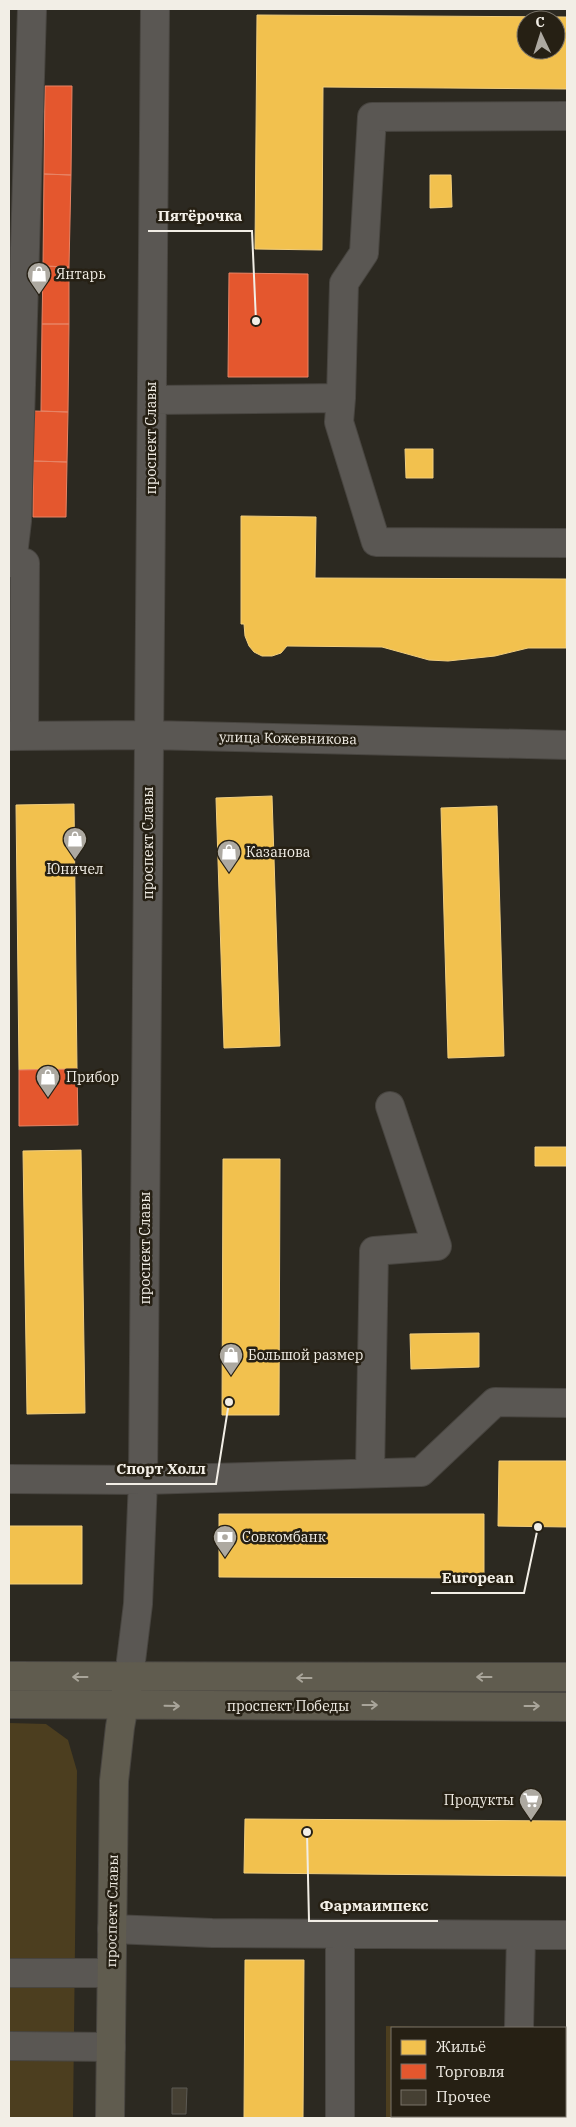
<svg xmlns="http://www.w3.org/2000/svg" width="576" height="2127" font-family="'IBM Plex Serif',serif">
<style>
.green{fill:#4c3e1f}
.homes{fill:#f2c14e;stroke:#f2ce7c;fill-rule:evenodd}
.shops{fill:#e4572e;stroke:#e88465}
.building{fill:#464033;stroke:#5d5a54}
.lines{fill:none;stroke-linecap:round;stroke-linejoin:round}
.minor-casing{stroke:#484540;stroke-width:30}
.major-casing{stroke:#484540;stroke-width:30}
.minor{stroke:#5a5753;stroke-width:28}
.major{stroke:#605c4f;stroke-width:28}
.oneway{stroke:#a9a59a}
.labels{text-anchor:middle;stroke-width:5;stroke-linejoin:round;paint-order:stroke}
.poi-label{font-size:14px;fill:#f2eee6;stroke:#262014;text-anchor:start}
.street-label{font-size:14px;fill:#f2eee6;stroke:#262014}
.leader{fill:none;stroke:#f2eee6;stroke-width:2}
.callout-dot{fill:#f2eee6;stroke:#262014;stroke-width:2}
.callout-label{font-size:15px;text-anchor:middle;font-weight:bold;fill:#f2eee6;stroke:#262014;stroke-width:5;stroke-linejoin:round;paint-order:stroke}
</style>
<rect width="100%" height="100%" fill="#2c2921"/>
<!-- green -->
<path class="green" d="M9,1723L46,1724L68,1740L77,1771L73,2118H9Z
M386,2026L486,2028H392V2116H486V2118H386Z"/>
<!-- homes -->
<path class="homes" d="M257,15L567,17V89L323,87L322,250L255,249ZM526,20H556V50H526Z
M430,175H451L452,207L430,208Z
M405,449H433V478H406Z
M241,516L316,517L315,578L566,579V648H528L495,656L448,661L429,660L382,647L287,646L281,653L272,656H262L254,652L249,646L245,636L244,624H241Z
M272,796L280,1046L224,1048L216,798Z
M74,804L77,1069L19,1070L16,805Z
M497,806L504,1056L448,1058L441,808Z
M535,1147H567V1166H535Z
M81,1150L85,1413L27,1414L23,1151Z
M223,1159H280L279,1415H222Z
M479,1333V1367L411,1369L410,1334Z
M499,1461H567V1527L498,1526Z
M219,1514H484V1578L219,1577Z
M9,1526H82V1584H9Z
M245,1819L567,1821V1876L244,1873Z
M245,1960H304L303,2118H244Z"/>
<!-- shops -->
<path class="shops" d="M45,86H72L71,175L44,174Z
M44,174L71,175L69,267L43,266Z
M43,266L69,267V324H42Z
M229,273L308,274V377H228Z
M42,324H69L68,412L41,411Z
M34,411L68,412L67,462L33,461Z
M33,461L67,462L66,517H33Z
M77,1069L78,1125L19,1126V1070Z"/>
<!-- building -->
<path class="building" d="M172,2088H187L186,2114H172Z"/>
<g class="lines">
<!-- minor casing -->
<g class="minor-casing">
<path id="minor" d="M341,398L344,283L364,253L372,117L567,116
M152,400L341,398L339,422L376,542L567,543
M9,563H25L24,735
M12,563L17,521L32,9
M9,736L149,735L567,745
M370,1473L374,1251L437,1246L390,1106
M9,1479L143,1480L421,1472L495,1402L567,1403
M129,1677L138,1604L143,1480L155,9
M112,1929L212,1933L567,1935
M9,1973H111
M519,2028L521,1935
M9,2046L111,2047
M340,2118V1934
M517,2118L518,2116"/>
</g>
<!-- major casing -->
<g class="major-casing">
<path id="major" d="M9,1676L567,1677
M9,1704L567,1707
M110,2118L114,1781L120,1727L127,1688"/>
</g>
<!-- minor -->
<use href="#minor" class="minor"/>
<!-- major -->
<use href="#major" class="major"/>
</g>
<!-- one-way arrows -->
<defs><path id="oneway-shaft" d="M-6 0H5M1.5-3L5.5 0L1.5 3" fill="none" stroke-width="1.6" stroke-linecap="round" stroke-linejoin="round" transform="scale(1.25)"/></defs>
<g class="oneway">
<use href="#oneway-shaft" transform="translate(80 1677) rotate(-180)"/>
<use href="#oneway-shaft" transform="translate(484 1677) rotate(180)"/>
<use href="#oneway-shaft" transform="translate(304 1678) rotate(180)"/>
<use href="#oneway-shaft" transform="translate(370 1705)"/>
<use href="#oneway-shaft" transform="translate(172 1706) rotate(1)"/>
<use href="#oneway-shaft" transform="translate(532 1706)"/>
</g>
<!-- icons -->
<defs>
<g id="shop-pin" transform="scale(1.25)"><path d="M0 17L-7.5 6A9.5 9.5 0 1 1 7.5 6Z" fill="#ada9a1" stroke="#262014"/><path d="M-5-2.5h2.3a2.7 3.5 0 0 1 5.4 0H5L5.5 6h-11ZM-1.5-2.5h3a1.5 2.3 0 0 0-3 0Z" fill="#fff"/></g>
<g id="bank-pin" transform="scale(1.25)"><path d="M0 17L-7.5 6A9.5 9.5 0 1 1 7.5 6Z" fill="#ada9a1" stroke="#262014"/><path d="M-6-4H6V4H-6ZM0-2.3a2.3 2.3 0 1 0 0 4.6a2.3 2.3 0 1 0 0-4.6Z" fill="#fff"/></g>
<g id="supermarket-pin" transform="scale(1.25)"><path d="M0 17L-7.5 6A9.5 9.5 0 1 1 7.5 6Z" fill="#ada9a1" stroke="#262014"/><path d="M-6-5.5h2.5l.6 2H6L4.5 2H-2.5L-4.4-4H-6ZM-1.5 3.2a1.3 1.3 0 1 0 .1 0ZM3 3.2a1.3 1.3 0 1 0 .1 0Z" fill="#fff"/></g>
</defs>
<g fill-rule="evenodd">
<use href="#shop-pin" x="39" y="274"/>
<use href="#shop-pin" x="75" y="839"/>
<use href="#shop-pin" x="229" y="852"/>
<use href="#shop-pin" x="48" y="1077"/>
<use href="#shop-pin" x="231" y="1355"/>
<use href="#bank-pin" x="225" y="1537"/>
<use href="#supermarket-pin" x="531" y="1800"/>
</g>
<g class="labels">
<!-- poi labels -->
<g class="poi-label">
<text x="56" y="279">Янтарь</text>
<text x="246" y="857">Казанова</text>
<text x="75" y="874" text-anchor="middle">Юничел</text>
<text x="66" y="1082">Прибор</text>
<text x="248" y="1360">Большой размер</text>
<text x="242" y="1542">Совкомбанк</text>
<text x="514" y="1805" text-anchor="end">Продукты</text>
</g>
<!-- street labels -->
<g class="street-label">
<text transform="translate(151 438) rotate(-90)" y="5">проспект Славы</text>
<text transform="translate(288 738) rotate(1)" y="5">улица Кожевникова</text>
<text transform="translate(148 843) rotate(-90)" y="5">проспект Славы</text>
<text transform="translate(145 1248) rotate(-90)" y="5">проспект Славы</text>
<text x="288" y="1711">проспект Победы</text>
<text transform="translate(112 1911) rotate(-89)" y="5">проспект Славы</text>
</g>
</g>
<!-- callouts -->
<path class="leader" d="M256 321L252 231H148M229 1402L216 1484H106M538 1527L524 1593H431M307 1832L309 1921H438"/>
<g class="callout-dot">
<circle cx="256" cy="321" r="5"/>
<circle cx="229" cy="1402" r="5"/>
<circle cx="538" cy="1527" r="5"/>
<circle cx="307" cy="1832" r="5"/>
</g>
<g class="callout-label">
<text x="200" y="221">Пятёрочка</text>
<text x="161" y="1474">Спорт Холл</text>
<text x="478" y="1583">European</text>
<text x="374" y="1911">Фармаимпекс</text>
</g>
<!-- border -->
<rect width="576" height="2127" fill="none" stroke="#f2eee6" stroke-width="20"/>
<!-- legend -->
<rect x="391" y="2027" width="175" height="90" fill="#262014" stroke="#787268"/>
<rect x="401" y="2040" width="25" height="15" fill="#f2c14e" stroke="#787268"/>
<text x="436" y="2052" font-size="15" fill="#f2eee6">Жильё</text>
<rect x="401" y="2064" width="25" height="15" fill="#e4572e" stroke="#787268"/>
<text x="436" y="2077" font-size="15" fill="#f2eee6">Торговля</text>
<rect x="401" y="2090" width="25" height="15" fill="#464033" stroke="#787268"/>
<text x="436" y="2102" font-size="15" fill="#f2eee6">Прочее</text>
<!-- north arrow -->
<g transform="translate(541 35) rotate(356)"><circle r="24" fill="#262014" stroke="#787268"/>
<path d="M0-4L9 19L0 12L-9 19Z" fill="#ada9a1"/>
<text y="-8" font-size="14" font-weight="bold" text-anchor="middle" fill="#f2eee6">С</text>
</g>
</svg>
